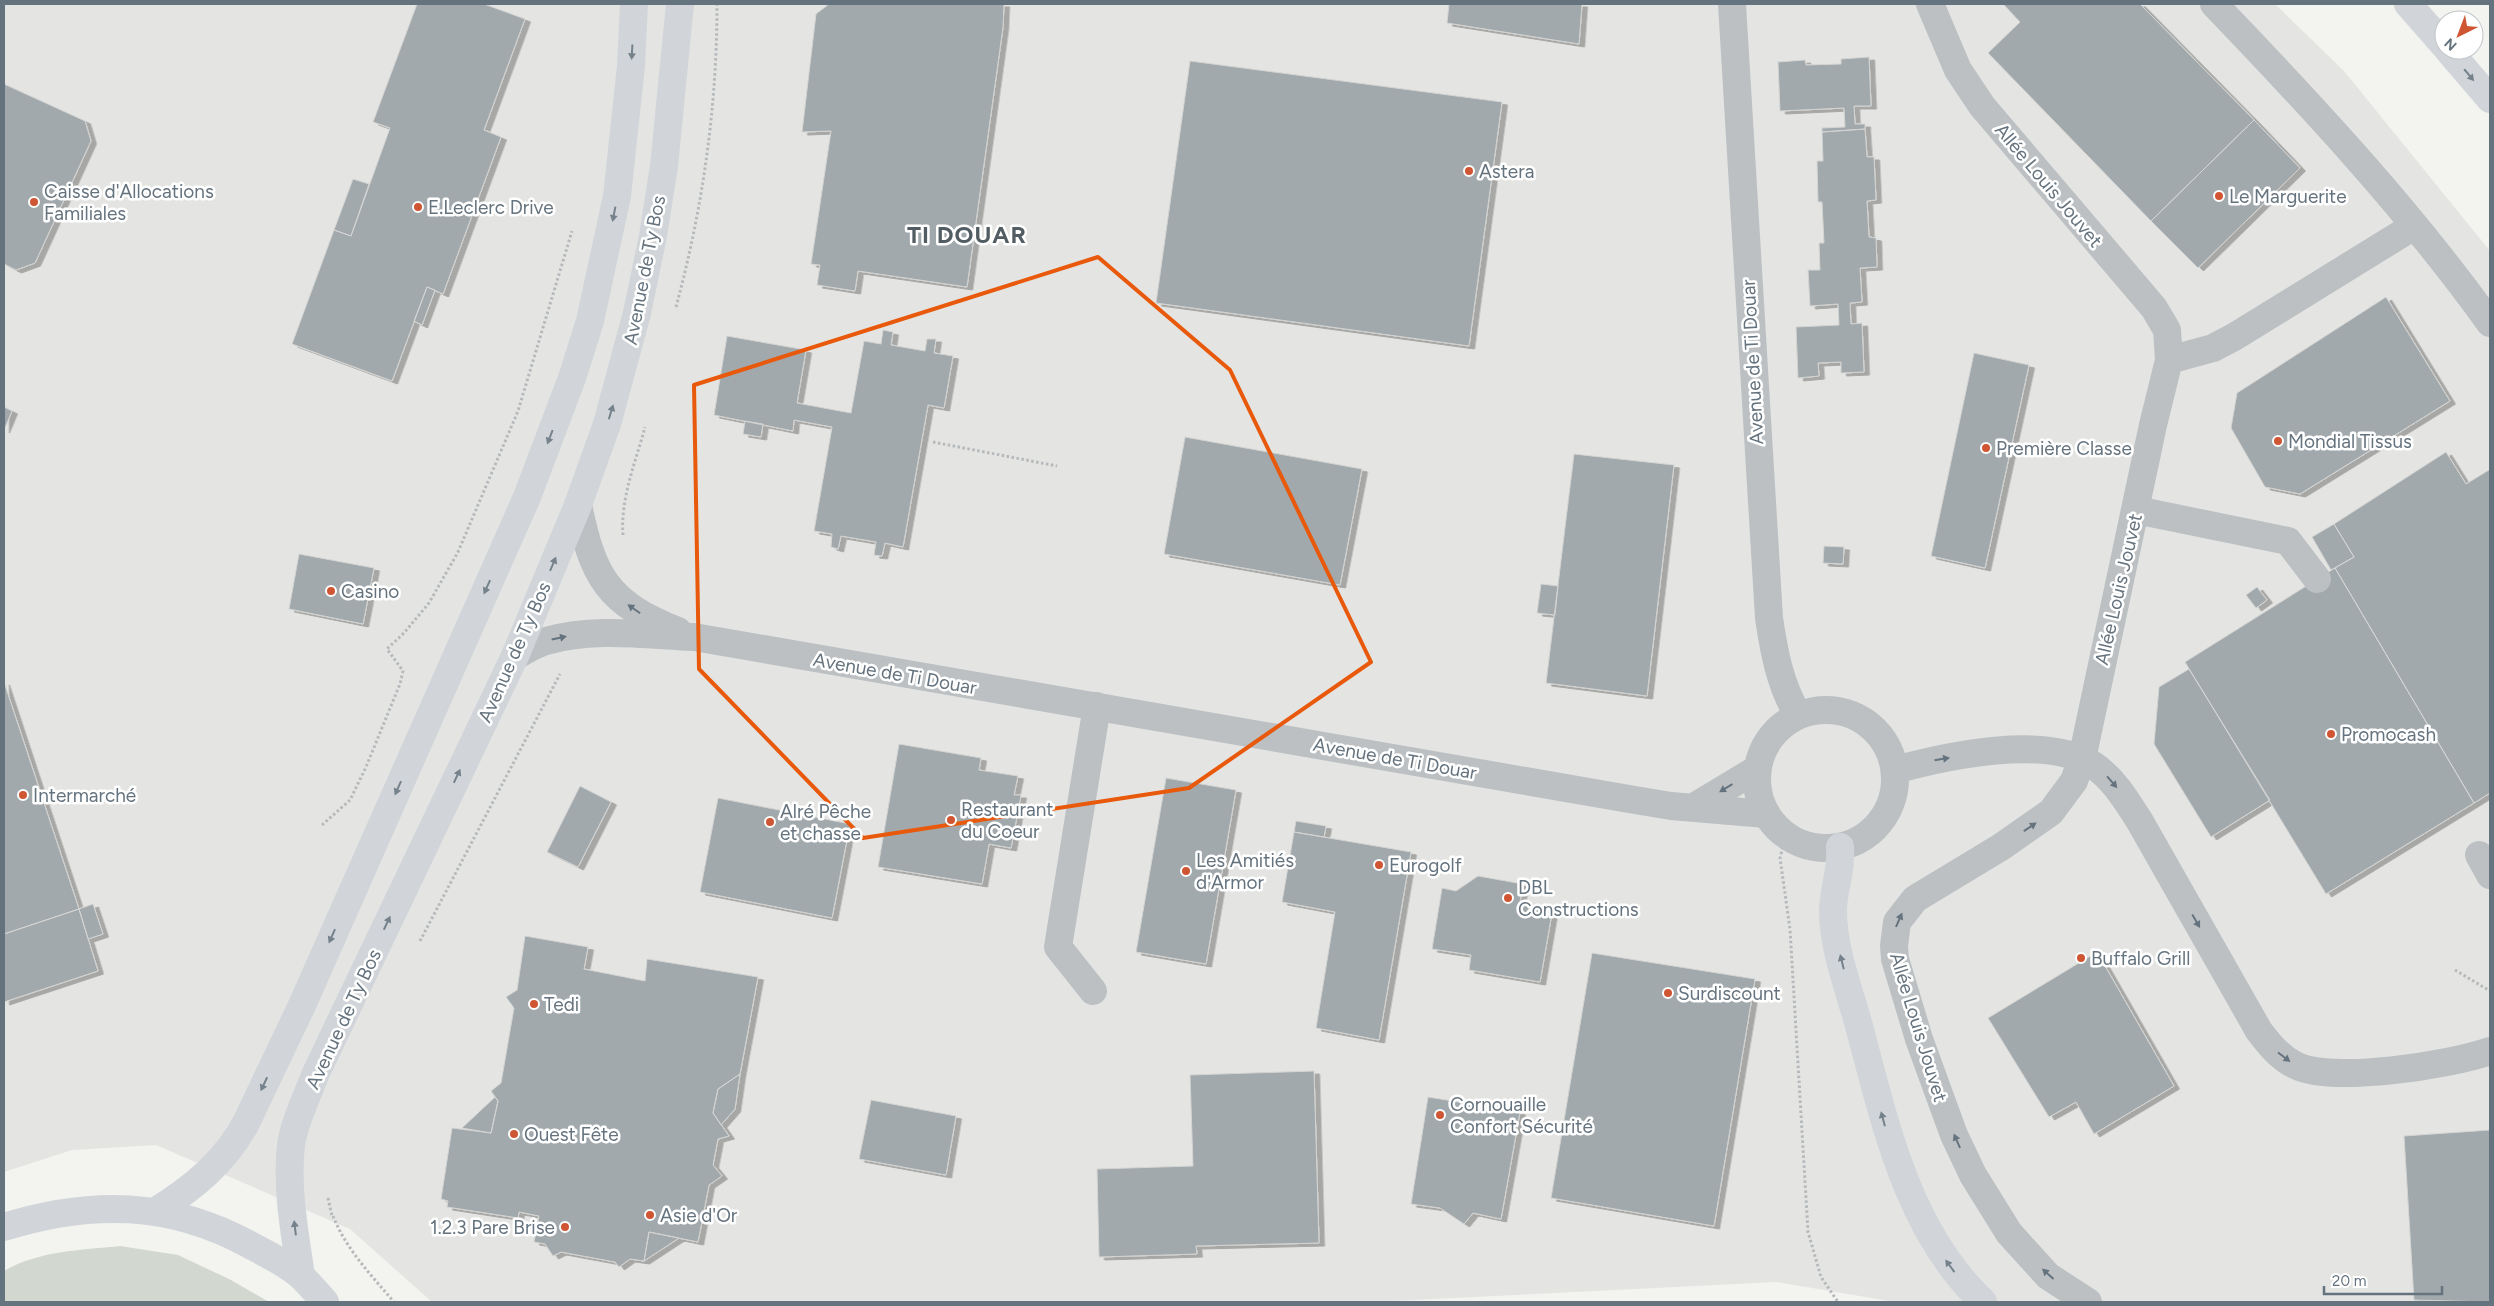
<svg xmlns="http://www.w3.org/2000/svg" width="2494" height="1306" font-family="Figtree,sans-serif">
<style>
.built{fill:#e4e5e3}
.green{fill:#d2d8cf}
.building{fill:#a1a9ad;stroke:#d4d4d2;filter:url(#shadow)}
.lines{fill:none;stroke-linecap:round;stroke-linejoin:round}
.path{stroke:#b6b9bb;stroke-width:3;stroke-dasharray:2.5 2.5;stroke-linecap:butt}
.street{stroke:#bcc0c3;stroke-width:28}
.primary{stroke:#d1d5d9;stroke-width:28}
.highway{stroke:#d1d5d9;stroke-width:28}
.oneway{fill:#75828c}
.oneway2{fill:#65737e}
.marked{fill:none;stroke:#e8590c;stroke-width:4;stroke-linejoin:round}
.poi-dot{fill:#d05532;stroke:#fff;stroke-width:2}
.labels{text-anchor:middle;stroke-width:5;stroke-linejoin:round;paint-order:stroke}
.poi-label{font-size:19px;fill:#65737e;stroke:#fff;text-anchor:start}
.street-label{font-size:19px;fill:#65737e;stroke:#fff}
.district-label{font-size:24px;font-weight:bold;letter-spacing:1px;fill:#525c63;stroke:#fff}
</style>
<defs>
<filter id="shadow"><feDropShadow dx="5.5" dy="3" stdDeviation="0" flood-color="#0004"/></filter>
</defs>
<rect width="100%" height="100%" fill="#f3f3ef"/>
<!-- built -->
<path class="built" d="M4,4H2275L2344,71L2490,251V1302H1895L1776,1282L1373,1302H432L350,1229L156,1145L72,1150L4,1172Z"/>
<!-- green -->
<path class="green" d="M120,1246L178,1255L231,1280L269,1302H4V1271C38,1251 81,1250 120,1246Z"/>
<!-- building -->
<path class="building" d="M417,4H484L525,19L484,130L501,137L443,294L427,287L392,381L292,344L334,230L351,236L390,128L373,122Z
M829,4H1004L1003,27L967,287L858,271L855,291L817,285L820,265L811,264L831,131L802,132L816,14Z
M1449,4H1582L1579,44L1447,23Z
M2003,4H2140L2254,120L2151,221L1988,53L2020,22Z
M1869,57L1871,106H1854L1855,124H1865V129L1822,132V128L1845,127L1844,108L1780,111L1778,62L1805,60L1806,65L1841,64V59Z
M1190,61L1502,102L1469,346L1156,303Z
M4,84L85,121L91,141L35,263L16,270L4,264Z
M2254,120L2300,168L2198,268L2151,221Z
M1865,129L1867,157H1874L1876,200L1867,201L1869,237L1876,238L1877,267L1860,268L1862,302L1850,303L1851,324L1862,323L1864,372L1841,373V362L1818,363L1819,376L1798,378L1796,327L1839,325L1838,304L1810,306L1808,270H1820L1819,243H1824L1822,202H1818L1817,161H1823L1822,132Z
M353,179L369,184L351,236L334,230Z
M427,287L435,290L422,325L414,321Z
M2386,297L2450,401L2300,494L2265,487L2231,428L2237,393Z
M883,330L893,332L891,345L925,351L927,339H936L934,353L953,356L944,408L928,405L903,547L885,543L882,556L874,555L876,542L841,536L838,549L831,547L832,534L814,531L832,427L794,420L793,431L714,415L727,336L806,350L797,403L851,413L864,341L881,344Z
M1974,353L2029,365L1985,568L1931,556Z
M4,407L12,411L4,430Z
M745,421L763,424L761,437L743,434Z
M1185,437L1362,469L1340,585L1164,554Z
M2446,452L2466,484L2489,470L2490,473V793L2474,803L2335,568L2354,557L2334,524Z
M1574,454L1674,465L1647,696L1546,683Z
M2334,524L2354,557L2331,570L2312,537Z
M1824,546L1844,547L1843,564L1823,563Z
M299,554L374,568L363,624L289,609Z
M2335,568L2474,803L2326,894L2185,662Z
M1541,584L1558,586L1555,615L1537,613Z
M2257,587L2267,600L2256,608L2246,595Z
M2189,669L2270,800L2211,837L2154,744L2159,687Z
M4,682L79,909L4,934Z
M899,744L981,758L979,770L1018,776L1014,795H1021L1011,848L989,844L982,884L878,867Z
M1166,778L1236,790L1206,964L1136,952Z
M580,786L611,802L578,867L547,852Z
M718,798L850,824L832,918L700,892Z
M1296,821L1326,826L1324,837L1294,832Z
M1294,832L1411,852L1379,1040L1316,1028L1335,912L1282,902Z
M1478,876L1523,884L1520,902L1553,907L1540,982L1469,970L1471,955L1432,949L1442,888L1456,891Z
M93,904L103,934L88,939L79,909Z
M79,909L98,971L4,1002V934Z
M525,936L588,947L584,969L645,981L647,959L758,977L740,1074L718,1089L713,1113L729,1136L718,1139L713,1165L722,1176L709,1185L698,1242L649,1232L644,1261L630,1259L619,1267L615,1262L561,1252L553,1256L545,1244L534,1242L539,1216L519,1212L518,1218L447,1207L448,1201L441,1199L452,1128L491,1133L498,1101L491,1091L501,1083L514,1008L506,997L517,990Z
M2097,952L2174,1086L2094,1134L2076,1102L2049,1117L1988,1018Z
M1592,953L1755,979L1714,1226L1551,1198Z
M1314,1071L1319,1243L1196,1246L1197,1254L1099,1257L1097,1169L1193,1166L1190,1075Z
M740,1074L735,1109L721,1125L713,1113L718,1089Z
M495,1097L498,1101L491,1133L462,1128Z
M1428,1097L1520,1112L1501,1219L1473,1213L1464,1224L1440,1208L1411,1204Z
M871,1100L956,1116L946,1175L859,1159Z
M2490,1130V1302L2414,1300L2404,1136Z
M649,1232L679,1238L644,1261Z"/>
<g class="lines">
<!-- path -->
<path class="path" d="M676,307C703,207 717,107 717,4
M933,442L1057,466
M623,535C620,499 636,461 645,427
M322,825L350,800L366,767L400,684L403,671L387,649L404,633L429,603L458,552L518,411L572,231
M1784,842L1780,858L1790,929L1808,1232L1821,1277L1838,1302
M420,941L560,674
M2455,970L2490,991
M328,1198L332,1216
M333,1216C346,1249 371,1275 394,1302"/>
<!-- street -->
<path class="street" d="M1732,4L1769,618C1774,652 1780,685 1798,715
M1930,4L1958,70L1982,106L2154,308L2167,330L2169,360L2153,425L2082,759L2074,781L2051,812L2001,847L1915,899L1897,922L1894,946L1895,959L1919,1039L1954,1135L1973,1175L2009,1233L2048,1276L2088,1302
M2214,4C2311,105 2408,209 2490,323
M2169,360L2213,348L2234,337L2414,226
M578,505C593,577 607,603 678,631
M2136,510L2288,541L2317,579
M515,656C525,651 535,644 546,641C593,627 646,635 694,637L1629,799L1671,806L1766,814
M1757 779a69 69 0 1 1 138 0a69 69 0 1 1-138 0Z
M1895,770C1946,756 2046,734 2093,765C2113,778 2126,800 2139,820L2259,1031C2269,1044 2279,1057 2295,1065C2331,1084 2451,1065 2490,1051
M1694,807L1757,769
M2479,855L2490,875
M1093,991L1058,947L1097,706"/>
<!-- primary -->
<path class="primary" d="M1840,847C1842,872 1833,889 1833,911C1833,949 1849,989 1859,1026C1885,1123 1907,1230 1983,1302
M156,1211C193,1188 225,1162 246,1123L303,1003L527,497L572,378L590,321L617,196L631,66L634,4
M4,1227C90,1200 170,1201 250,1245C267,1254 288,1264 302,1277C310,1285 318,1294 325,1302
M301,1276C295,1234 286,1188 291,1145C294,1122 307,1097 315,1075L515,656L578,505L607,424L637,313L653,236L664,166L680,4"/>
<!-- highway -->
<path class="highway" d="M2408,4L2444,45
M2448,50L2490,99"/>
</g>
<!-- one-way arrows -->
<defs><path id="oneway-solid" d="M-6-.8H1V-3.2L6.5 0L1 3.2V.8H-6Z" transform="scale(1.25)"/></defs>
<g class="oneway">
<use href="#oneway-solid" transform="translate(632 52) rotate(93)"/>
<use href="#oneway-solid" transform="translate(2469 75) rotate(50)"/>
<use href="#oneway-solid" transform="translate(614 214) rotate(101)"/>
<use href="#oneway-solid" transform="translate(611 412) rotate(-73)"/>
<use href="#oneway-solid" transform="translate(550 437) rotate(111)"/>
<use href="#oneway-solid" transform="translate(553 564) rotate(-67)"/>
<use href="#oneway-solid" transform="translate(487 587) rotate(114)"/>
<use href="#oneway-solid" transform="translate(457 776) rotate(-65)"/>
<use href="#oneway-solid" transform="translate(398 788) rotate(114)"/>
<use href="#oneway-solid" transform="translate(387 923) rotate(-65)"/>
<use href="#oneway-solid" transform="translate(332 936) rotate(114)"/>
<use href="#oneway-solid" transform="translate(1842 962) rotate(-104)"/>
<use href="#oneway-solid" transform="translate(264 1084) rotate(115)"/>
<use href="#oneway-solid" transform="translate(1883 1119) rotate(-105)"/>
<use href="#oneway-solid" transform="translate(295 1228) rotate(-97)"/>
<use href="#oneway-solid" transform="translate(1950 1266) rotate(-126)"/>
</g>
<g class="oneway2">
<use href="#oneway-solid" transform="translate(634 609) rotate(-145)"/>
<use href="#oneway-solid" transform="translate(559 638) rotate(-12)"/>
<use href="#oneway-solid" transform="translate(1942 759) rotate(-9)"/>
<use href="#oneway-solid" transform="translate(2112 782) rotate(49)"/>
<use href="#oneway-solid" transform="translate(1726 788) rotate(149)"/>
<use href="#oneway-solid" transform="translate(2030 827) rotate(-34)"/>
<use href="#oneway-solid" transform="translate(1899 920) rotate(-66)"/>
<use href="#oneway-solid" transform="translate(2196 921) rotate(60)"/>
<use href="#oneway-solid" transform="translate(2284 1057) rotate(37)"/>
<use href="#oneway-solid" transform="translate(1957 1141) rotate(-114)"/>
<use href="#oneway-solid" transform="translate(2048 1274) rotate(-138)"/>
</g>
<!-- marked area -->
<path class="marked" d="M1098,257L1230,370L1371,662L1189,788L863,838L699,669L694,385Z"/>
<!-- markers -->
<g class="poi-dot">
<circle cx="1469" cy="171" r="5"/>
<circle cx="2219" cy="196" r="5"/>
<circle cx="34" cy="202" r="5"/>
<circle cx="418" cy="207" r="5"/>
<circle cx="2278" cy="441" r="5"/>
<circle cx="1986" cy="448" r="5"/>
<circle cx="331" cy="591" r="5"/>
<circle cx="2331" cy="734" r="5"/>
<circle cx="23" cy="795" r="5"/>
<circle cx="951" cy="820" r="5"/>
<circle cx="770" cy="822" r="5"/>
<circle cx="1379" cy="865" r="5"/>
<circle cx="1186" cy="871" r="5"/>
<circle cx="1508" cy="898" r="5"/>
<circle cx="2081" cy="958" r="5"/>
<circle cx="1668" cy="993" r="5"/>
<circle cx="534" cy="1004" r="5"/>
<circle cx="1440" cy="1115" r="5"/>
<circle cx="514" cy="1134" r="5"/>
<circle cx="650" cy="1215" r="5"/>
<circle cx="565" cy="1227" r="5"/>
</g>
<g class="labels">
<!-- poi labels -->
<g class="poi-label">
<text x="1479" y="178">Astera</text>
<text x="44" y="198">Caisse d'Allocations<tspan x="44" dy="22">Familiales</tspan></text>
<text x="2229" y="203">Le Marguerite</text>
<text x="428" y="214">E.Leclerc Drive</text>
<text x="2288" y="448">Mondial Tissus</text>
<text x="1996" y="455">Première Classe</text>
<text x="341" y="598">Casino</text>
<text x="2341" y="741">Promocash</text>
<text x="33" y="802">Intermarché</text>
<text x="961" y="816">Restaurant<tspan x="961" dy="22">du Coeur</tspan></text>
<text x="780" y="818">Alré Pêche<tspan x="780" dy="22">et chasse</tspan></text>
<text x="1196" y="867">Les Amitiés<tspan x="1196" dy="22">d'Armor</tspan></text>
<text x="1389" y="872">Eurogolf</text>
<text x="1518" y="894">DBL<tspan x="1518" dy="22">Constructions</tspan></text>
<text x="2091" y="965">Buffalo Grill</text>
<text x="1678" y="1000">Surdiscount</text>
<text x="544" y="1011">Tedi</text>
<text x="1450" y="1111">Cornouaille<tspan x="1450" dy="22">Confort Sécurité</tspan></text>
<text x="524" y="1141">Ouest Fête</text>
<text x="660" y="1222">Asie d'Or</text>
<text x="555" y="1234" text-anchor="end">1.2.3 Pare Brise</text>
</g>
<!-- street labels -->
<g class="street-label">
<text transform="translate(2049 185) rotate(50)" y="7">Allée Louis Jouvet</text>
<text transform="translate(644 270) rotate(-79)" y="7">Avenue de Ty Bos</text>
<text transform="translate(1752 362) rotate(-93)" y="7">Avenue de Ti Douar</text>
<text transform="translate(2118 589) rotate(-77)" y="7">Allée Louis Jouvet</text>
<text transform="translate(514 652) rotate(-66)" y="7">Avenue de Ty Bos</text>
<text transform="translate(895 673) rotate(10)" y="7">Avenue de Ti Douar</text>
<text transform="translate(1395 758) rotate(10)" y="7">Avenue de Ti Douar</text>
<text transform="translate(343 1019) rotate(-65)" y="7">Avenue de Ty Bos</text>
<text transform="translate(1919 1027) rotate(73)" y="7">Allée Louis Jouvet</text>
</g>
<!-- district labels -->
<g class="district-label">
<text x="967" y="243">TI DOUAR</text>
</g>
</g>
<!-- border -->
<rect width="2494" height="1306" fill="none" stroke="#65737e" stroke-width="10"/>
<!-- north arrow -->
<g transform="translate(2459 35) rotate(222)"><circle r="24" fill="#ffffff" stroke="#c1c7cb"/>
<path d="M0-4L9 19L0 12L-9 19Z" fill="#d05532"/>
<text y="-8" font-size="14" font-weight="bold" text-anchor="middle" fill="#65737e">N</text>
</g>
<!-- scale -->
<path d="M2324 1286v8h118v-8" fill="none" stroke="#65737e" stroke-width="2.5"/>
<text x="2332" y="1286" font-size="15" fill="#65737e" stroke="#ffffff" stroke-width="4" paint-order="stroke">20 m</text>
</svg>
